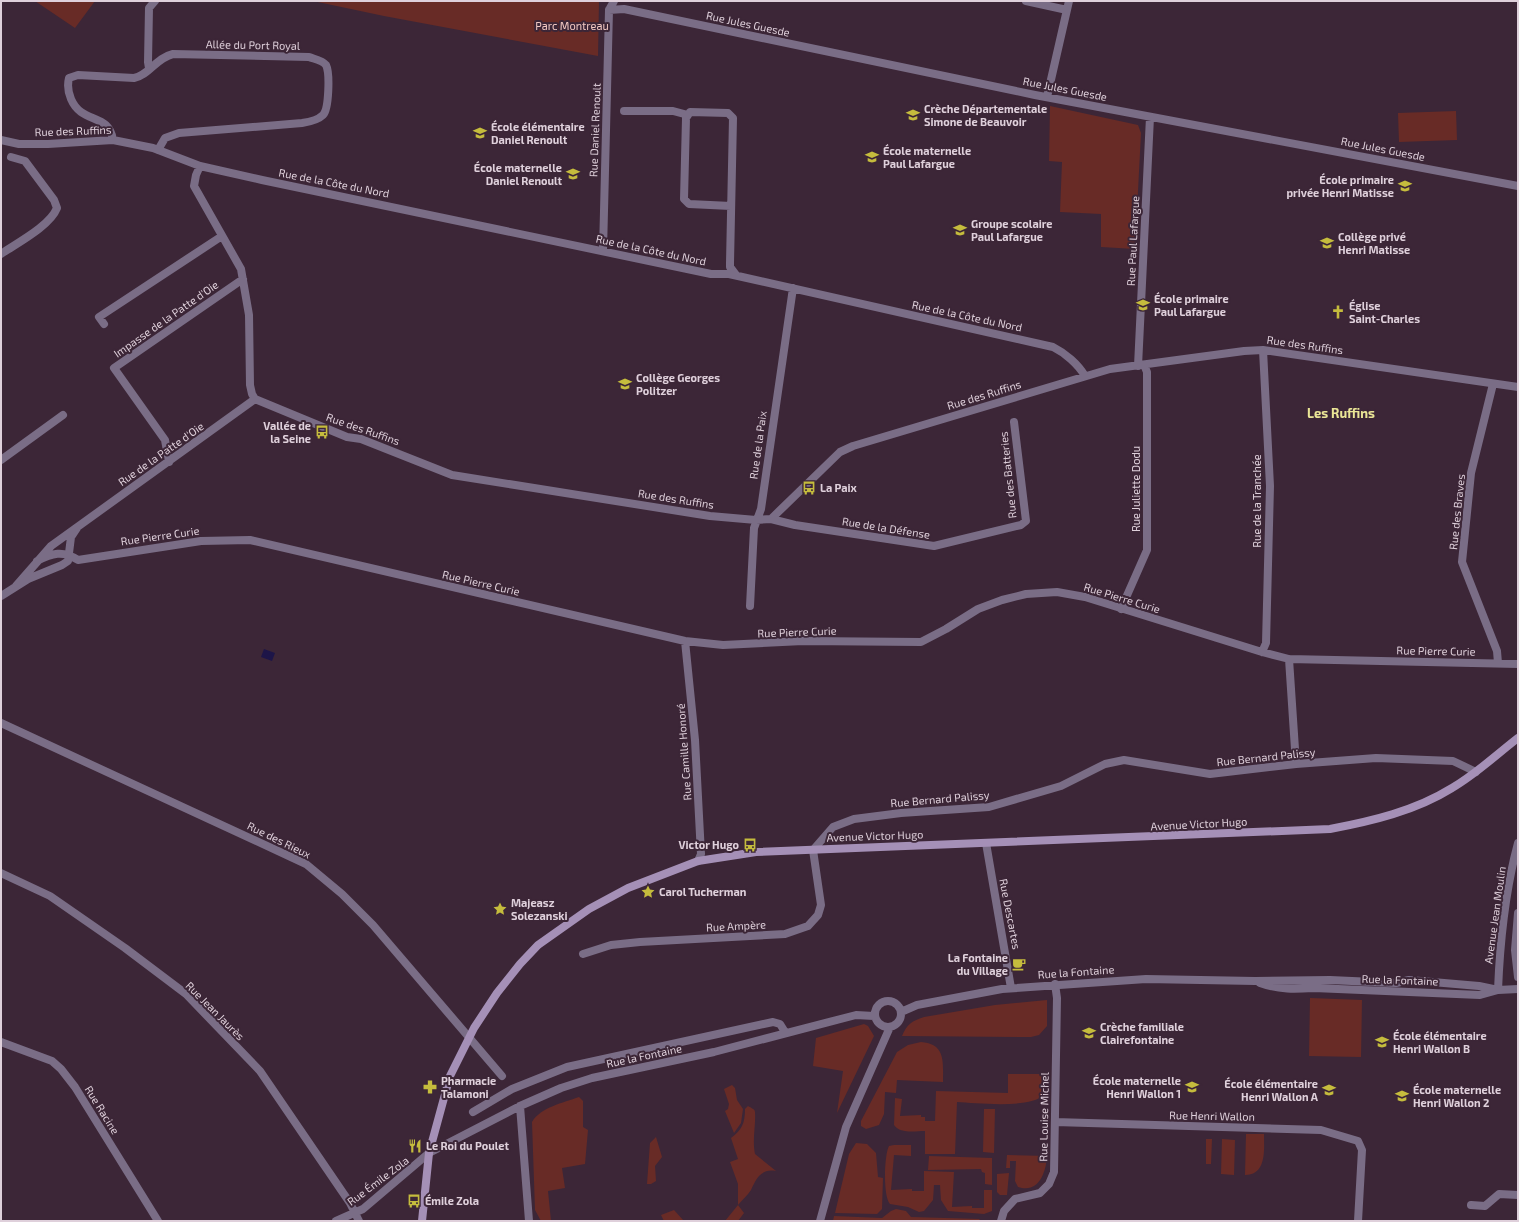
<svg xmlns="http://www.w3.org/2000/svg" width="1519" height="1222" font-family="'Exo 2',sans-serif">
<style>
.green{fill:#682b26}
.water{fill:#1d1548}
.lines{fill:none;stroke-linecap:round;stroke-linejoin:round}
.street{stroke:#7a6d86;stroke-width:8}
.secondary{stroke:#a590b7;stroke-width:8}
.labels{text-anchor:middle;stroke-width:4;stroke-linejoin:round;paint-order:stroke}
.street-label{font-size:11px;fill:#dfd0db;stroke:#3c2637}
.park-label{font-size:11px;fill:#f1c8c2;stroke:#3c2637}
.poi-label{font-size:11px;font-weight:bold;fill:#dfd0db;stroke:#3c2637;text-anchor:start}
.quarter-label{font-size:13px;font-weight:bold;fill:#eae596;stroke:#3c2637}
</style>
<rect width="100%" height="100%" fill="#3c2637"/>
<!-- green -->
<path class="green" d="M35,1H95L75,28Z
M313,1H599L598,56L384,16Z
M1050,106L1138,125L1141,133L1135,249L1101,247V214L1060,212L1062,162L1049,161Z
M1456,111L1457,140L1399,142L1398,113Z
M1310,998L1362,1000L1361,1057L1309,1056Z
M1047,1000V1026L1039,1035L1031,1037L902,1036C907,1024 912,1021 924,1017L995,1005Z
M864,1024L868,1026L874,1036L837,1113L843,1071L813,1066L816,1038Z
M921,1042C946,1044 943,1062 943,1082L897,1080L896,1093L885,1092L884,1114L879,1125L866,1129L861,1126V1121L897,1052L908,1045Z
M1008,1074H1046L1044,1095C1029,1109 977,1103 957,1102L955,1154H925V1131C915,1131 900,1134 894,1125L895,1098L902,1099L900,1116L921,1115V1117H925V1121H935L936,1091L1008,1093Z
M732,1085L735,1088L737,1100L743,1109L741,1123L734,1133L725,1111L728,1109L729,1104L724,1089Z
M579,1097L583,1101V1127L588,1130L585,1164L562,1168L565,1188L548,1191L551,1221H541L535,1210L532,1122C541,1107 563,1103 579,1097Z
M748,1106C751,1108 755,1109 755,1112C756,1126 752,1139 755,1154L776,1171C761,1168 756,1179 751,1190C748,1195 742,1200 738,1205L744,1213L738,1221H725L738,1205V1184L730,1162L738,1159L731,1138C742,1130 745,1123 745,1109Z
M984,1109H995L994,1153L983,1152Z
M1246,1134H1264C1264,1149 1267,1175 1245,1175Z
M656,1137L662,1157L655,1166L656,1181L651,1184H647L650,1143Z
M1206,1139H1212L1211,1164H1206Z
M1222,1139L1235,1140L1234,1175L1221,1174Z
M856,1143L867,1144L876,1153L878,1177L883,1178L882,1209L877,1214L835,1213L849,1154Z
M894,1145H911V1156L894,1155L891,1190L912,1189V1191H924V1171L954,1172L952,1207L972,1206V1208H984V1190H992V1211L984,1214L948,1211L941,1200L940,1185H934L933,1200L924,1211L919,1212L908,1207L890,1204C883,1197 884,1155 889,1146Z
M1007,1155L1047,1156C1046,1172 1039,1194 1018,1187L1015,1181L1016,1161H1010V1168H1006Z
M929,1156L992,1158V1185L985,1184V1173L982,1172L981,1169L928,1170Z
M1009,1173L1007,1195H1000L997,1192V1174Z
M896,1209L906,1211L911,1217L980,1219L978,1221H833L834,1216L882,1218L891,1211Z
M674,1210L684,1221H664L661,1215Z"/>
<!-- water -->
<path class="water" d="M264,649L275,653L272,661L261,657Z"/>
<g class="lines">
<!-- street -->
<path class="street" d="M1026,1L1067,10
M609,10L624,9L1035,95L1518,186
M149,68L148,62L149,8L155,1
M1047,97L1069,1
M624,111H673L688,115
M1,140L19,144H48L113,140L153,148L200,166L262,180L711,274H729L1053,347C1065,353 1078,364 1085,376
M113,140C109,112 82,125 71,99C68,92 67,86 69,78L78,75L134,78C149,75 156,58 173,54L309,57C314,59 322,60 326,65C330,73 329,109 323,115C318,120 309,122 302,123L179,133L165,138L158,150
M200,166L196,175L194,186L241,269L249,315L250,385L252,394L255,399L347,437L361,439L452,475L710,516L756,520L771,519L840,452L853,446L1110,369L1244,351L1263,350L1518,387
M731,206L689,204L684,199L686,118L690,112L728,113L733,118L730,263V267L736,275
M603,251L609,10L614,1
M1,254C17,243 50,226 57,208L54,200L25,161L11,157
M104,324L99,317L222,236
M1138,366L1150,117
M1493,384L1471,473L1462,562L1497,651L1498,663
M1,460L63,415
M169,462L165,440L114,368L243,279
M771,519L795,525L934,546L1021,525L1026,521L1014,422
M37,561C52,553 63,550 78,560L201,541L250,540L685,641L723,645L803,641L921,642L946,629L978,609L1002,600L1026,594L1057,592L1085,597L1262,652L1289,659L1518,664
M16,586L51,546L255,399
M1,596L28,579L62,565L68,561L71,537L77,528
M750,606L754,528L761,509L793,288
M1121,609L1147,550V372L1144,365
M685,641L695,740L701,854L698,861
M1262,652L1266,643L1270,486L1263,350
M1289,659L1296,764
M1,723L306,864L342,894L373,925L502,1076
M986,843L1011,988
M1,873L50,896L125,948L186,994L260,1071L350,1203L359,1221
M1518,913L1515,950L1518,977
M583,954L611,945L640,942L785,934L808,926L818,915L821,905L813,850L833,827L854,819L901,813L989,807L1061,786L1105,764L1124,760L1210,774L1296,764L1376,758L1453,761L1476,772
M1260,983C1279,990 1296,989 1314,988L1480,995L1498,990L1518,989
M1498,990C1500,940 1505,891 1518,843
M875 1014a13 13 0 1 1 26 0a13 13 0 1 1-26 0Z
M901,1012L917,1005L1002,989L1146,979L1255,981L1330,980L1396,983L1409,980L1479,986L1498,990
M1,1042L52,1061L61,1069L75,1087L158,1221
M520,1106L529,1221
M473,1112L512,1089L567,1067L773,1022L780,1024L785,1032
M1055,1122L1321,1130L1358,1141L1362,1150L1358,1221
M1471,1205L1485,1206L1499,1194L1518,1195
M336,1221L363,1209L429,1153L520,1106L561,1088L592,1078L714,1052L856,1015L874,1016
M820,1221L846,1127L890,1027
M1001,1221L1004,1211L1015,1199L1040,1193L1049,1184L1054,1172L1057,998L1055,984"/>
<!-- secondary -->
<path class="secondary" d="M422,1221L429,1153L450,1076L474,1028L497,993L520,964L538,945L589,909L628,888L698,861L756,852L1330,829C1372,821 1415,811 1452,788C1476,774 1496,755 1518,738"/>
</g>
<!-- icons -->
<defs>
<g id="school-bare" transform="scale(1.08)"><path d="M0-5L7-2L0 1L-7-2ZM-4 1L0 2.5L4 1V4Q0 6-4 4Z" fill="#c5bc3d" stroke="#3c2637" stroke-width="2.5" paint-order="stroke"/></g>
<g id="church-bare" transform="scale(1.08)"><path d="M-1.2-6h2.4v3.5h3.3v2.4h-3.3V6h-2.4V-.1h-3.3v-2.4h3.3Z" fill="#c5bc3d" stroke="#3c2637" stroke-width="2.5" paint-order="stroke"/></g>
<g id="bus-bare" transform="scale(1.08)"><path d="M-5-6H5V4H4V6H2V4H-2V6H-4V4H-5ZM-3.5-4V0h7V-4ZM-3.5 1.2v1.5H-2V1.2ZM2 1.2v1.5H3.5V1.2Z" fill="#c5bc3d" stroke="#3c2637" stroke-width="2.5" paint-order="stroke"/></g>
<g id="sight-bare" transform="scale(1.08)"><path d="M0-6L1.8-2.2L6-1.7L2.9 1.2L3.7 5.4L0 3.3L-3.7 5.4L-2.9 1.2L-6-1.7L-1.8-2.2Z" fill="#c5bc3d" stroke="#3c2637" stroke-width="2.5" paint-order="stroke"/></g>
<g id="cafe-bare" transform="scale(1.08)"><path d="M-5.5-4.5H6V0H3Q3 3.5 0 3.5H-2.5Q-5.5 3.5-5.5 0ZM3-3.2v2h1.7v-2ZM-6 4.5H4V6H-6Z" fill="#c5bc3d" stroke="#3c2637" stroke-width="2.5" paint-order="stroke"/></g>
<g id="pharmacy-bare" transform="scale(1.08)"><path d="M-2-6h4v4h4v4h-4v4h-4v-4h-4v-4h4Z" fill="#c5bc3d" stroke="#3c2637" stroke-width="2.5" paint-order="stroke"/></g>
<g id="restaurant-bare" transform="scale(1.08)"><path d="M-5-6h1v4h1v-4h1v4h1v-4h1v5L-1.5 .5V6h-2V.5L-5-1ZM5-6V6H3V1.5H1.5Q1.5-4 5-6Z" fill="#c5bc3d" stroke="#3c2637" stroke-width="2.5" paint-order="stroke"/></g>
</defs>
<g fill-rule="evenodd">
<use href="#school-bare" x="913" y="115"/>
<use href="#school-bare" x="480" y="133"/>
<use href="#school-bare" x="872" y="157"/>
<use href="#school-bare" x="573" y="174"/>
<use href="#school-bare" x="1405" y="186"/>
<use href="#school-bare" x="960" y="230"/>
<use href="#school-bare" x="1327" y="243"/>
<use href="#school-bare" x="1143" y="305"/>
<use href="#church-bare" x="1338" y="312"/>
<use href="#school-bare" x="625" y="384"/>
<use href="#bus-bare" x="322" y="432"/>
<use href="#bus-bare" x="809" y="488"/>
<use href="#bus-bare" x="750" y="845"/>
<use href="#sight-bare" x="648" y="892"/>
<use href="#sight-bare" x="500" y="909"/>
<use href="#cafe-bare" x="1019" y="964"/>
<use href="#school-bare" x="1089" y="1033"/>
<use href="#school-bare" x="1382" y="1042"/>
<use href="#pharmacy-bare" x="430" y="1087"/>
<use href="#school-bare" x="1192" y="1087"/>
<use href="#school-bare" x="1329" y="1090"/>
<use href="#school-bare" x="1402" y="1096"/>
<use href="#restaurant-bare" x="415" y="1146"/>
<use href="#bus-bare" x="414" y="1201"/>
</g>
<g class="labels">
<!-- street labels -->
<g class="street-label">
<text transform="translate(748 24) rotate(12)" y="4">Rue Jules Guesde</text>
<text transform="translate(253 45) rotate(1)" y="4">Allée du Port Royal</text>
<text transform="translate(1065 89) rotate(11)" y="4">Rue Jules Guesde</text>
<text transform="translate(595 130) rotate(-88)" y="4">Rue Daniel Renoult</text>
<text transform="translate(73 131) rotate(-2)" y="4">Rue des Ruffins</text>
<text transform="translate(1383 149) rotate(11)" y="4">Rue Jules Guesde</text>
<text transform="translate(334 183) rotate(11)" y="4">Rue de la Côte du Nord</text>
<text transform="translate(1133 241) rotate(-87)" y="4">Rue Paul Lafargue</text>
<text transform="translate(651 250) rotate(12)" y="4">Rue de la Côte du Nord</text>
<text transform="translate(967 316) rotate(12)" y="4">Rue de la Côte du Nord</text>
<text transform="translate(166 319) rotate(-35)" y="4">Impasse de la Patte d'Oie</text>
<text transform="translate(1305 345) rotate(8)" y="4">Rue des Ruffins</text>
<text transform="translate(984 395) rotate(-17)" y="4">Rue des Ruffins</text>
<text transform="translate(363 429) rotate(19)" y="4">Rue des Ruffins</text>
<text transform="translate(758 445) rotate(-82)" y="4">Rue de la Paix</text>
<text transform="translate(161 454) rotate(-35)" y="4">Rue de la Patte d'Oie</text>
<text transform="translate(1008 475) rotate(-96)" y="4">Rue des Batteries</text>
<text transform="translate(1136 489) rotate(-90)" y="4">Rue Juliette Dodu</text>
<text transform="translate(676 499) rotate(9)" y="4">Rue des Ruffins</text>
<text transform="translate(1257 501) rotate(-90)" y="4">Rue de la Tranchée</text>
<text transform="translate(1457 512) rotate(-84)" y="4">Rue des Braves</text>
<text transform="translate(886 528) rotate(9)" y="4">Rue de la Défense</text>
<text transform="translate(160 536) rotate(-8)" y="4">Rue Pierre Curie</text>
<text transform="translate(481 583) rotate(13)" y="4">Rue Pierre Curie</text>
<text transform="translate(1122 598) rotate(17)" y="4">Rue Pierre Curie</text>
<text transform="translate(797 632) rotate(-2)" y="4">Rue Pierre Curie</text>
<text transform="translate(1436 651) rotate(1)" y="4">Rue Pierre Curie</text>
<text transform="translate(684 752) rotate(-94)" y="4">Rue Camille Honoré</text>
<text transform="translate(1266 757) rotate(-6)" y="4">Rue Bernard Palissy</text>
<text transform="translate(940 799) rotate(-5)" y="4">Rue Bernard Palissy</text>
<text transform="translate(1199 824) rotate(-3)" y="4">Avenue Victor Hugo</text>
<text transform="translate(875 836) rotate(-2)" y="4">Avenue Victor Hugo</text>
<text transform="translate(279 840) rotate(26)" y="4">Rue des Rieux</text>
<text transform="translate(1010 914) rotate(79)" y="4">Rue Descartes</text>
<text transform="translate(1495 915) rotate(-82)" y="4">Avenue Jean Moulin</text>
<text transform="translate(736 926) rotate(-3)" y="4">Rue Ampère</text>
<text transform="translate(1076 972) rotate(-4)" y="4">Rue la Fontaine</text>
<text transform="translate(1400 980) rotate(2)" y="4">Rue la Fontaine</text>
<text transform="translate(215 1011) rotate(45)" y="4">Rue Jean Jaurès</text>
<text transform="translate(644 1056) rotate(-12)" y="4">Rue la Fontaine</text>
<text transform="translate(102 1110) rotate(58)" y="4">Rue Racine</text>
<text transform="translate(1212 1116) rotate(1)" y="4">Rue Henri Wallon</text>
<text transform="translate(1044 1117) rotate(-89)" y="4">Rue Louise Michel</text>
<text transform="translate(378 1181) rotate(-37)" y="4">Rue Émile Zola</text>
</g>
<!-- park labels -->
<g class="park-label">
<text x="572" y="30">Parc Montreau</text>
</g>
<!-- poi labels -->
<g class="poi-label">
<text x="924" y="113">Crèche Départementale<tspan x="924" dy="13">Simone de Beauvoir</tspan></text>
<text x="491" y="131">École élémentaire<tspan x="491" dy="13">Daniel Renoult</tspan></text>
<text x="883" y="155">École maternelle<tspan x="883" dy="13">Paul Lafargue</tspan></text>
<text x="562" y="172" text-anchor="end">École maternelle<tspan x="562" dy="13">Daniel Renoult</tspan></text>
<text x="1394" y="184" text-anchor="end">École primaire<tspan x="1394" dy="13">privée Henri Matisse</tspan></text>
<text x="971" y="228">Groupe scolaire<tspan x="971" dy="13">Paul Lafargue</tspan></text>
<text x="1338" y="241">Collège privé<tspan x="1338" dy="13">Henri Matisse</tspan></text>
<text x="1154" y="303">École primaire<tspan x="1154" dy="13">Paul Lafargue</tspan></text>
<text x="1349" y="310">Église<tspan x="1349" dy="13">Saint-Charles</tspan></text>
<text x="636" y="382">Collège Georges<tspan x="636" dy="13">Politzer</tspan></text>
<text x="311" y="430" text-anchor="end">Vallée de<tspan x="311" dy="13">la Seine</tspan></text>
<text x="820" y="492">La Paix</text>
<text x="739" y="849" text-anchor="end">Victor Hugo</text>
<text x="659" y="896">Carol Tucherman</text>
<text x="511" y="907">Majeasz<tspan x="511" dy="13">Solezanski</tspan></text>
<text x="1008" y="962" text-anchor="end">La Fontaine<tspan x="1008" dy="13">du Village</tspan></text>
<text x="1100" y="1031">Crèche familiale<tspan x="1100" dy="13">Clairefontaine</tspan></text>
<text x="1393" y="1040">École élémentaire<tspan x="1393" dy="13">Henri Wallon B</tspan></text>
<text x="441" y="1085">Pharmacie<tspan x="441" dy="13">Talamoni</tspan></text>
<text x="1181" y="1085" text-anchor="end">École maternelle<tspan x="1181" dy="13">Henri Wallon 1</tspan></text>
<text x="1318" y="1088" text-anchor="end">École élémentaire<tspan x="1318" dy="13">Henri Wallon A</tspan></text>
<text x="1413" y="1094">École maternelle<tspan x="1413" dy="13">Henri Wallon 2</tspan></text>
<text x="426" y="1150">Le Roi du Poulet</text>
<text x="425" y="1205">Émile Zola</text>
</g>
<!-- quarter labels -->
<g class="quarter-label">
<text x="1341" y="418">Les Ruffins</text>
</g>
</g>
<!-- border -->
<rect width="1519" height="1222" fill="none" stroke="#dfd0db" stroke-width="4"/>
</svg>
